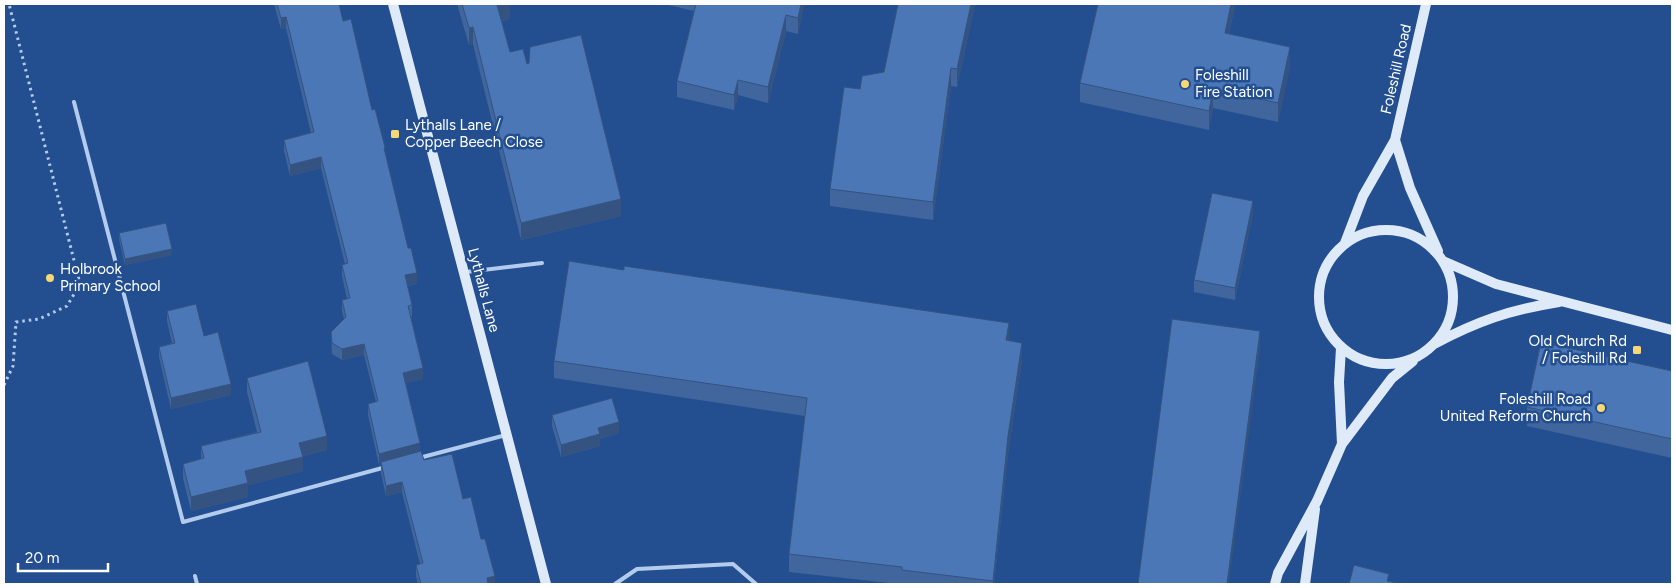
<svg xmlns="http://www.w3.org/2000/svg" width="1676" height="588" font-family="Figtree,sans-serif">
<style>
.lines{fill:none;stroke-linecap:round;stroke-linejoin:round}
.path{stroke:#b3cbec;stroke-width:3;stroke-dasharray:2.5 4;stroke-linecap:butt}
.lane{stroke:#b3cbec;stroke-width:4}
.secondary{stroke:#dfeaf9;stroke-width:10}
.wall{fill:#40669d}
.shaded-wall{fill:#345380}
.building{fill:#4b77b7;stroke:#345380}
.poi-dot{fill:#f7d776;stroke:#234f90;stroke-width:2}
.labels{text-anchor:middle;stroke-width:5;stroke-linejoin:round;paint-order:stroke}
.street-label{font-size:15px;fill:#fff;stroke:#234f90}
.poi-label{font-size:15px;fill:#fff;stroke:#234f90;text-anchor:start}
</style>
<rect width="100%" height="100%" fill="#234f90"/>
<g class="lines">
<!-- path -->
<path class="path" d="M4,385L13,366L16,322L39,319L67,306L80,284L9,4"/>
<!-- lane -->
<path class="lane" d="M74,102L183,522L386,467
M466,272L542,263
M419,458L506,435
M195,576L197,584
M615,584L637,569L733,564L756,584"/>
<!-- secondary -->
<path class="secondary" d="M393,4L546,584
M1395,140L1410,188L1438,251
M1319 297a67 67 0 1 1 134 0a67 67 0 1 1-134 0Z
M1345,243L1363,196L1395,140L1426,4
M1443,261L1496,284L1672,330
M1434,344C1478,321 1509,310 1559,302
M1341,348L1339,382L1342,444
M1275,584L1278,573L1317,501L1342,444L1392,378L1413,361
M1305,584L1315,509"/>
</g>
<!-- wall -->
<path class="wall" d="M274,4H339L343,21L372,110L385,155L417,284L407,286L412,305V316H411L423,379L406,383L420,452L424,460L463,499L481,539L495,584H418L416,576V565L420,564L402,492L386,496L381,473V465H379L368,415V404L376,402L364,355L342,360L332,354L331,332L344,319L342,311V300L347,299L342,276V265L345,264L321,168L290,176L284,151V140L311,133L286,28L281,29Z
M457,4H510V19L502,21L510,52L527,64L621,216L521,240L473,44L469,45Z
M664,4H804L798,34L786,31L768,103L738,95L734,110L677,97V81L694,11Z
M898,4H975L957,87L951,86L933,220L830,206V189L860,89L884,72Z
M1098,4H1235L1229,34L1290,66L1278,122L1213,108L1209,130L1080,102V83Z
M1253,213L1235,300L1194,292V280Z
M119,233L172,255L125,265L119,239Z
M624,270L1009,341L1022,360L1008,454L994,584H899L789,572V554L805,416L554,378V361Z
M167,311L204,336L231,395L171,409L159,357V347L172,343L167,321Z
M1672,371V458L1527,426V407Z
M247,378L327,450L303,456V471L248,485V497L191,511L183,478V464L201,459V446L257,432L247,392Z
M552,415L619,433L600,439V446L561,457L552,426Z"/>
<!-- shaded-wall -->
<path class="shaded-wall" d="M501,4H510V19L497,22V5Z
M801,4H804L798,34V18Z
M971,4H975L957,87V69Z
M1231,4H1235L1225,52V33Z
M786,15V31L768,103V87Z
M286,17V28L281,29V18Z
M473,27V44L469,45V28Z
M1290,47V66L1278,122V103Z
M951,68V86L933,220V202Z
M738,80V95L734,110V95Z
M1213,89V108L1209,130V111Z
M321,157V168L290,176V165Z
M621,199V216L521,240V223Z
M1253,201V213L1235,300V288Z
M172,249V255L125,265V259Z
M417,273V284L405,286V275Z
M1009,323V341L1006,340Z
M1260,331V349L1229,584H1227Z
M1022,343V360L1008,454L994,584H993L1008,436Z
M364,344V355L342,360V349Z
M423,368V379L403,384V373Z
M231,384V395L171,409V398Z
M619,422V433L600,439V446L561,457V445L598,428Z
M327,436V450L299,457V443Z
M420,443V454L381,462V465H379V454Z
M303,457V471L248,485V497L191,511V497L245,471Z
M402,482V492L386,496V486Z
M495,576V584H487V578Z"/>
<!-- building -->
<path class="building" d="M277,4H339L343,21L351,19L372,110L375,109L385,147L384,148L408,248H411L417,273L405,275L412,305L408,306L423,368L403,373L420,443L379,454L368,404L378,401L364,344L342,349L332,343L331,332L346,317L342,300L350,298L342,265L348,263L321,157L290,165L284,140L314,132L286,17L281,18Z
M462,4H501L497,5L510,52L523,49L527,64L529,63L530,47L581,35L621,199L521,223L473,27L469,28Z
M696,4H801L798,18L786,15L768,87L738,80L734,95L677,81Z
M898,4H971L957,69L951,68L933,202L830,189L844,87L860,89L862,76L884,72Z
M1098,4H1231L1225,33L1290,47L1278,103L1213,89L1209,111L1080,83Z
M1212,193L1253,201L1235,288L1194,280Z
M166,223L172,249L125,259L119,233Z
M569,261L624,270V266L1009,323L1006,340L1022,343L1008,436L993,581L902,570V567L789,554L807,398L554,361Z
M196,304L204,336L218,332L231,384L171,398L159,347L175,343L167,311Z
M1172,319L1260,331L1227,584H1138Z
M1541,342L1672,371V439L1527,407Z
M308,361L327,436L299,443L303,457L245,471L248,483L191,497L183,464L204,458L201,446L261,432L247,378Z
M612,398L619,422L598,428L600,434L561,445L552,415Z
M421,451L424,460L452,454L463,499L471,497L481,539H485L495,576L487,578L488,584H421L416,565L423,563L402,482L386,486L381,462Z
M1354,565L1389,574L1387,581L1401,584H1349Z"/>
<!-- markers -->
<g class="poi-dot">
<circle cx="1185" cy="84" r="5"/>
<rect x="390" y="129" width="10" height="10" rx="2.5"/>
<circle cx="50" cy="278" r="5"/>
<rect x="1632" y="345" width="10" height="10" rx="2.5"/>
<circle cx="1601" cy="408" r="5"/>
</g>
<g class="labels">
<!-- street labels -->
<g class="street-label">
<text transform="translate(1396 69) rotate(-77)" y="5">Foleshill Road</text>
<text transform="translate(484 290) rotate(75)" y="5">Lythalls Lane</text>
</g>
<!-- poi labels -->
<g class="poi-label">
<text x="1195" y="80">Foleshill<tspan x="1195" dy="17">Fire Station</tspan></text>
<text x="405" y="130">Lythalls Lane /<tspan x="405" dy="17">Copper Beech Close</tspan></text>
<text x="60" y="274">Holbrook<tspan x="60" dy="17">Primary School</tspan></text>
<text x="1627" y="346" text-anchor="end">Old Church Rd<tspan x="1627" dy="17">/ Foleshill Rd</tspan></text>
<text x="1591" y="404" text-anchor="end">Foleshill Road<tspan x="1591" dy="17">United Reform Church</tspan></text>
</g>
</g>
<!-- border -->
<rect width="1676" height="588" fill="none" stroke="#ffffff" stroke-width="10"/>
<!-- scale -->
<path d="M18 563v8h90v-8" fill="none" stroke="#ffffff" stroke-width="2.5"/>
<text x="25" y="563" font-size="15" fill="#ffffff" stroke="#234f90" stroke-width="4" paint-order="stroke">20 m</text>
</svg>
